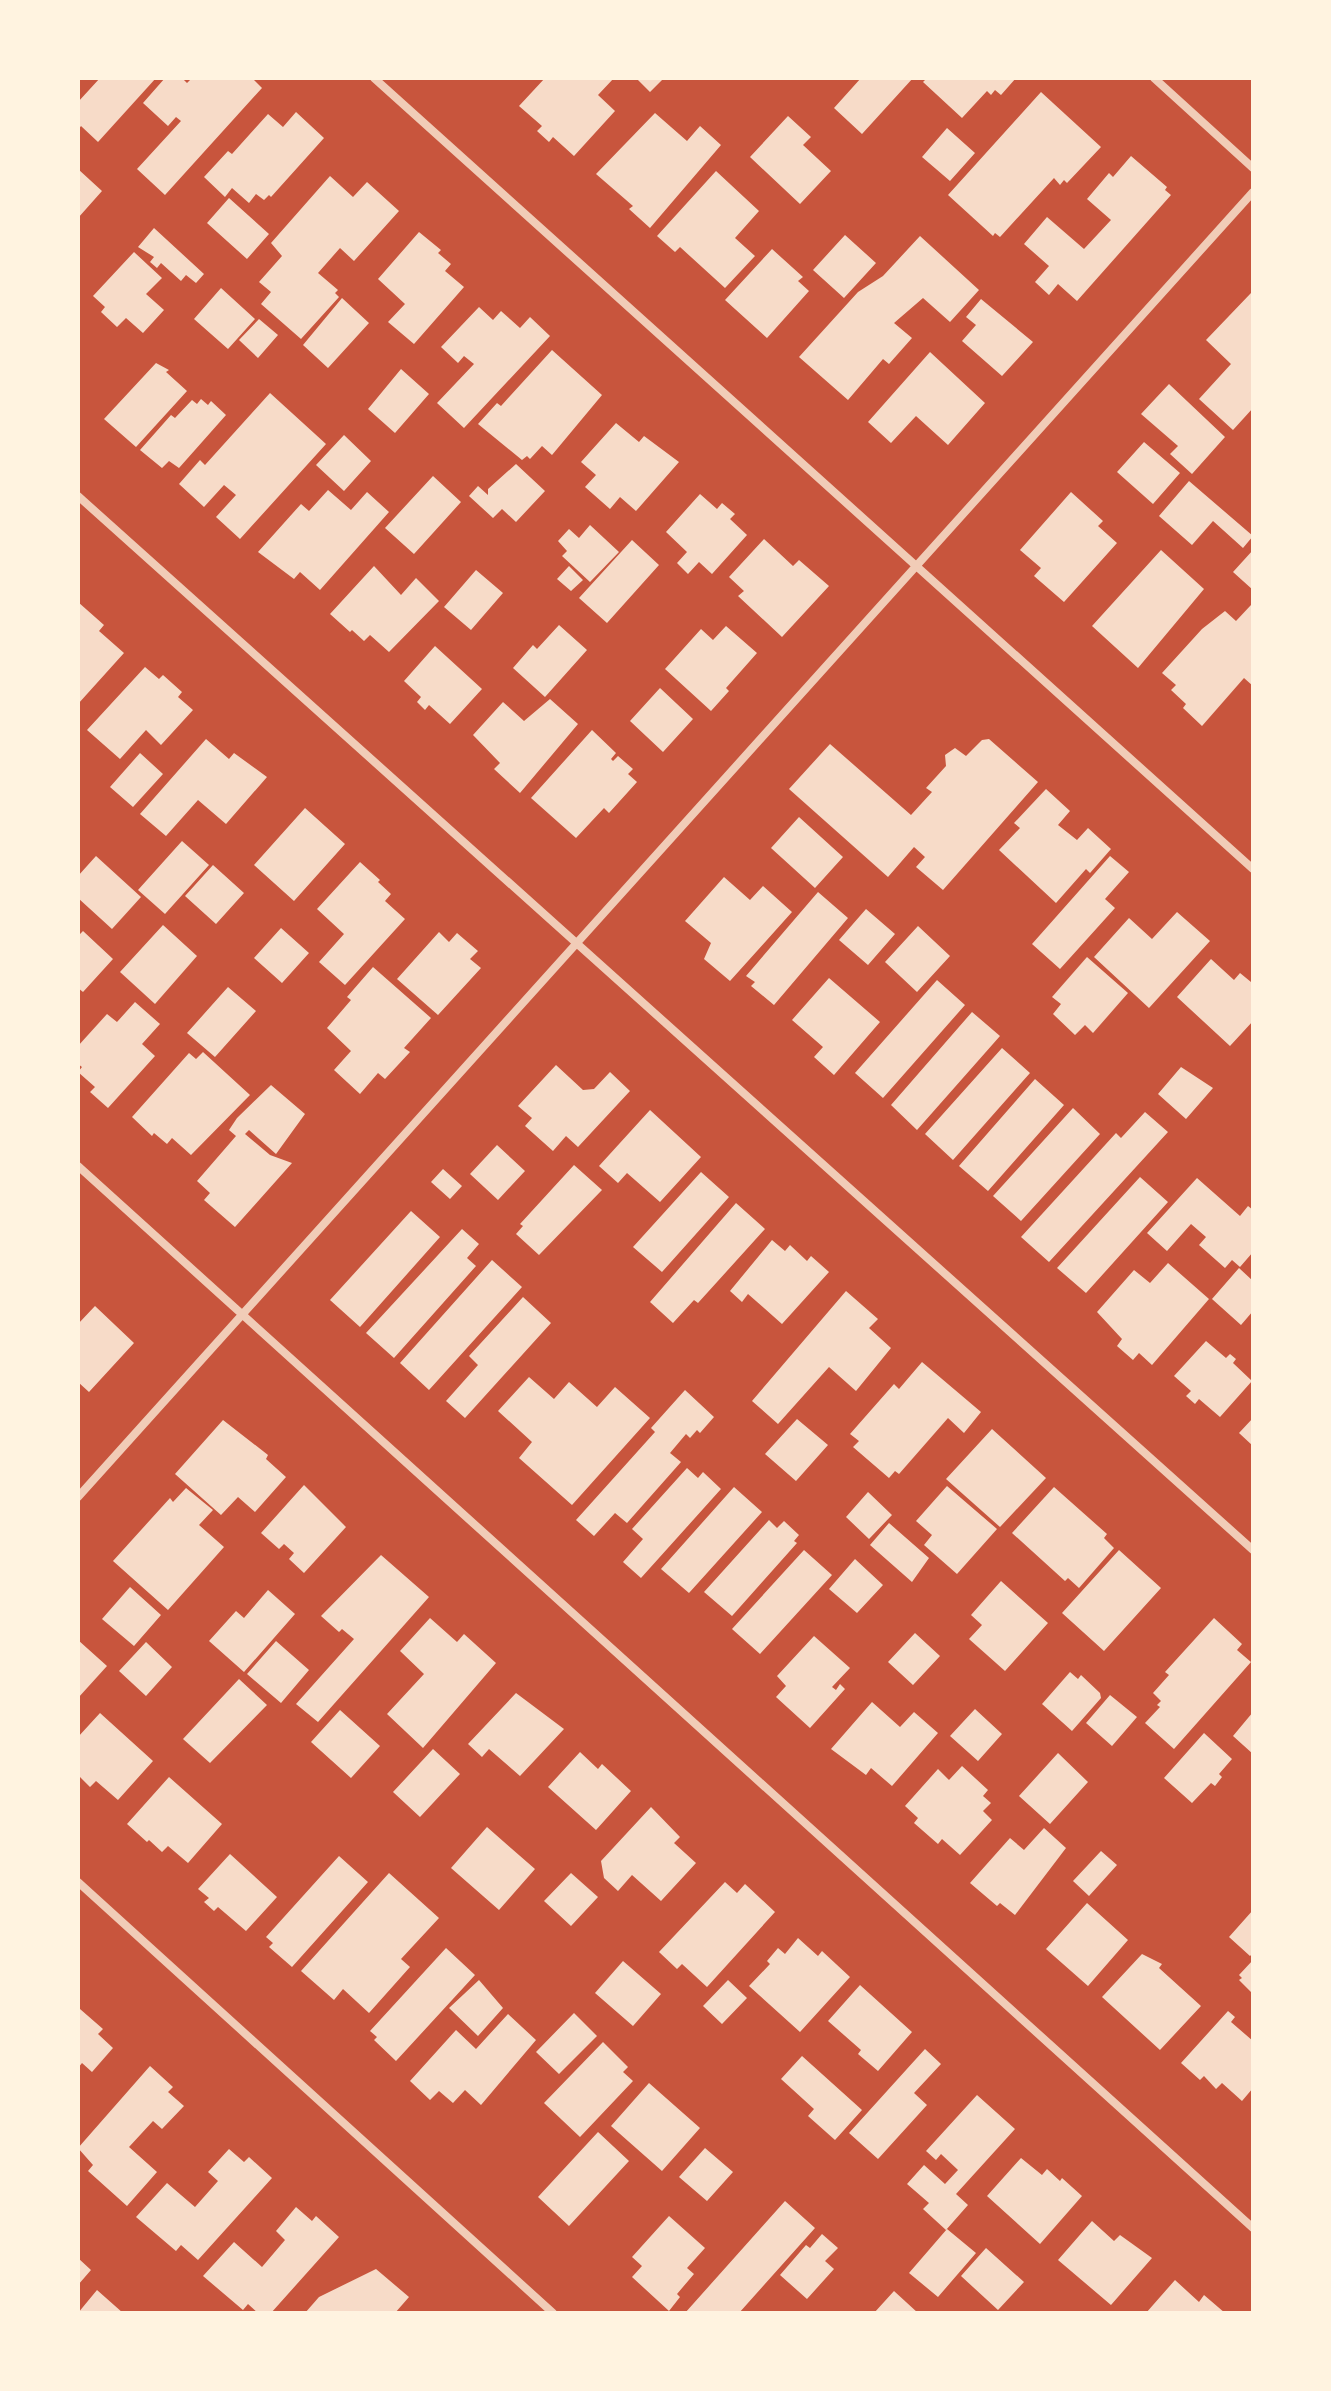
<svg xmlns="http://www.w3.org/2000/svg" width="1331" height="2391" font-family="'Alegreya Sans',sans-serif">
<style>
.building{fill:#f7dbc8}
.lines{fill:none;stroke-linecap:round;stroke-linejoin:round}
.minor{stroke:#f1ccb7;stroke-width:8}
</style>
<rect width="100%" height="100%" fill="#c8553d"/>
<!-- building -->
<path class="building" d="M100,78H156L98,142L81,126L78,130V102Z
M165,78H182L187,83L192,78H252L262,88L165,195L137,169L181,121L176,117L168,126L143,103Z
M545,78H614L598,95L615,111L574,156L553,137L549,142L537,131L542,126L519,106Z
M636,78H664L650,92Z
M861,78H913L862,134L834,108Z
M927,78H1016L1001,95L995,90L991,95L987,91L962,118L923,82Z
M1041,92L1101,147L1067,183L1064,180L1060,185L1054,178L1000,237L995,233L993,236L948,195Z
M296,112L324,138L271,197L269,195L264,200L256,194L249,203L232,188L225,197L204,177L228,151L232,154L268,114L283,127Z
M655,113L687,141L700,126L721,145L650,228L629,209L633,206L596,174Z
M788,116L811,137L803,145L831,171L800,204L750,157Z
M947,128L975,153L950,181L922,157Z
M1131,156L1167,187L1165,190L1171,195L1077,301L1058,284L1049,295L1035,282L1049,266L1024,244L1047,217L1084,249L1111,220L1087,199L1109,173L1113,177Z
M78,169L102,191L78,218Z
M716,171L759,211L735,238L755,256L725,288L680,247L675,252L657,236Z
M330,176L353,197L367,182L399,211L354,261L340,248L318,273L338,290L335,293L339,297L301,339L261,304L271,292L259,282L282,256L271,243Z
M229,198L269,234L247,259L207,223Z
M154,228L204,274L196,283L186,275L181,281L161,263L157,268L150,262L154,257L138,247Z
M419,232L441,250L438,253L451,264L445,271L464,287L414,344L388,322L405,304L378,279Z
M845,235L876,263L844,298L813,270Z
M920,236L979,290L950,322L923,298L894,323L912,338L889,364L883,359L848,400L799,357L858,292L883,276Z
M772,249L803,277L798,281L809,291L767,338L725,300Z
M134,252L162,278L146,294L164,310L143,333L126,318L117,327L101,312L105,307L93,296Z
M221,288L255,319L228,349L194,319Z
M1251,293L1253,408L1233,430L1199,399L1231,364L1206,340Z
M342,298L369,323L328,368L303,345Z
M981,299L1033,342L1002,376L962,341L976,325L966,317Z
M479,307L493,320L501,311L520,328L530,317L550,336L464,428L437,403L474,364L464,356L458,363L441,347Z
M259,319L278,335L258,358L239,340Z
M552,350L602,395L552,455L542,446L530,459L527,456L522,460L478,424L497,403L501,406Z
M930,352L985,403L948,445L916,416L891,443L868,422Z
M156,363L169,370L166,372L187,391L136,447L104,419Z
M401,369L429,394L395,433L368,409Z
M1169,384L1225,437L1192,474L1170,454L1178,446L1141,414Z
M270,393L326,444L240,539L216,517L236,495L224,485L204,507L179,484L200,460L205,465Z
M201,399L208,405L211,401L226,415L179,468L169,461L162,468L140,450L171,415L175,418L192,400L197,404Z
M616,423L639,442L644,436L679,462L636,511L620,497L610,509L585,487L596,475L581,462Z
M344,435L371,461L344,491L316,465Z
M1144,442L1180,473L1153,504L1117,472Z
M516,464L545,491L516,522L502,509L493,518L469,496L478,486L488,495V489Z
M433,476L461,502L414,554L385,528Z
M1189,481L1253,536L1243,548L1213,521L1192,545L1159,516Z
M328,490L351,510L367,492L389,512L320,590L300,572L294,579L258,552L301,504L309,511Z
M1071,492L1103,521L1098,526L1117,543L1064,602L1034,576L1041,568L1020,550Z
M700,494L717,509L722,503L735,514L730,519L747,535L712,574L699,562L688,574L677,563L687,552L666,532Z
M590,525L619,552L590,582L562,556L567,551L558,541L569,529L579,538Z
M764,539L793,566L799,560L829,586L782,637L738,596L744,591L729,577Z
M632,540L659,565L607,623L579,598Z
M1161,550L1204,589L1138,668L1092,626Z
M1253,550V590L1233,572Z
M374,566L401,595L416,578L439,601L389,652L370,635L364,641L352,630L350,632L330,614Z
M569,566L583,580L571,591L557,579Z
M476,570L503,593L471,630L444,607Z
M78,602L104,625L99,631L124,653L78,704Z
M1251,605L1253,686L1244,678L1202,726L1183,708L1186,704L1171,690L1176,685L1162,673L1202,629L1225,611L1236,621Z
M559,625L587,650L545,697L513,668L533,645L537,649Z
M726,626L757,653L726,688L729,691L711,711L665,669L701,629L713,640Z
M435,646L482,689L450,724L429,705L425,710L417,702L421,697L404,681Z
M145,667L159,679L163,675L182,692L178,697L193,710L161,745L146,730L120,759L87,730Z
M660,688L693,719L663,752L630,721Z
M550,699L578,724L520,793L494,769L500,763L473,735L503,702L524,721Z
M592,730L616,753L611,759L613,761L618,756L633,769L628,774L637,782L609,813L604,808L576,838L531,798Z
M206,739L229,759L234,753L267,777L226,824L198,800L166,836L140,814Z
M989,739L1038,782L943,890L916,867L925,857L914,847L888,877L789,789L830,744L911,815L932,792L926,788L946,766L945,755L955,748L966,756L982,740Z
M140,753L163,774L133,807L110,787Z
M1046,789L1070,811L1058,825L1077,840L1088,828L1111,849L1090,873L1086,869L1056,903L999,850L1020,828L1014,823Z
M305,808L345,844L294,901L254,865Z
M799,817L843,857L815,888L771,848Z
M182,841L209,865L165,914L138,890Z
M96,856L141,897L112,929L78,898V876Z
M1110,856L1129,872L1105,899L1115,908L1060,969L1032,944Z
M360,862L380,880L378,882L391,894L385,901L405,919L345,985L319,962L344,934L317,909Z
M213,865L244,893L216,924L185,896Z
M724,877L750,900L763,886L792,912L730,981L704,959L711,943L685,921Z
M818,892L848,918L774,1005L751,986L755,982L746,976Z
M866,909L895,934L868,965L839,940Z
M1177,912L1210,941L1149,1008L1094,957L1129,918L1152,939Z
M163,925L197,956L155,1004L120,972Z
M918,926L950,956L917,992L885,962Z
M281,928L309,953L282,983L254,958Z
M83,931L113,959L83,992L78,988V936Z
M439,932L449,942L457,933L478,951L470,959L481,968L438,1015L397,979Z
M1087,957L1128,993L1093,1033L1085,1025L1075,1035L1053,1014L1061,1004L1052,997Z
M1211,959L1234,980L1240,973L1251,982L1253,980V1021L1230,1046L1177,997Z
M373,967L431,1018L404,1048L410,1052L385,1079L378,1073L360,1094L334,1070L351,1051L327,1028L351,1000L347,997Z
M829,978L880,1022L834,1075L814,1057L823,1047L792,1020Z
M937,980L965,1005L883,1098L855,1073Z
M228,987L256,1011L215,1057L187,1033Z
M135,1002L160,1024L142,1044L155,1056L108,1108L90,1092L95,1087L78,1072L82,1067L78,1064V1046L107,1014L117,1022Z
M972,1012L1000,1036L917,1130L891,1105Z
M1002,1048L1030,1073L953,1160L925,1134Z
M203,1052L250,1095L191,1155L172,1138L167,1144L154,1133L152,1136L132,1117L189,1053L196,1059Z
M556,1065L583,1090L594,1089L610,1072L630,1091L578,1147L566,1136L553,1151L525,1126L532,1118L518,1106Z
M1181,1067L1213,1088L1186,1119L1158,1094Z
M1035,1079L1064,1105L988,1191L959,1166Z
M271,1085L305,1114L276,1154L249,1130L245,1134L270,1155L292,1163L235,1227L204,1200L210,1193L197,1181L236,1136L229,1130L237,1118Z
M1073,1108L1100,1134L1021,1221L993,1196Z
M650,1110L701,1157L660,1202L627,1173L618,1183L599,1166Z
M1145,1112L1168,1132L1049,1262L1021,1237L1116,1133L1121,1138Z
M497,1145L525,1171L498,1200L470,1174Z
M574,1165L602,1190L539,1255L516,1234L523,1226L520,1224Z
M443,1169L462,1186L450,1199L431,1182Z
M701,1172L729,1197L662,1272L633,1247Z
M1140,1177L1168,1202L1086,1293L1057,1268Z
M1197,1178L1240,1216L1248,1206L1253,1210V1252L1240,1267L1232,1260L1225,1268L1199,1245L1206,1237L1191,1224L1167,1251L1147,1233Z
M736,1203L765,1229L698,1303L694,1300L673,1323L650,1302Z
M411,1211L440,1237L360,1327L330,1300Z
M462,1229L479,1244L467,1258L476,1266L394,1358L366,1333Z
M772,1240L785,1251L790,1245L807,1261L811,1256L829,1272L782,1324L748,1294L742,1302L730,1291Z
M492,1260L522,1287L429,1390L400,1363Z
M1168,1263L1209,1299L1152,1365L1139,1353L1133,1360L1117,1346L1122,1339L1097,1312L1134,1270L1150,1283Z
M1239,1268L1253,1281V1311L1241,1325L1212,1299Z
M846,1291L878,1319L869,1328L891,1348L856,1391L829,1367L778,1424L752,1401Z
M523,1297L551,1323L465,1418L446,1401L478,1365L469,1356Z
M95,1306L134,1343L89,1392L78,1382V1324Z
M1206,1341L1226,1358L1230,1354L1236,1359L1233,1363L1252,1381L1220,1417L1199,1399L1195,1404L1186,1396L1191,1391L1174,1376Z
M922,1362L981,1412L964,1433L948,1418L899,1474L895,1471L889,1478L853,1447L859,1441L850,1434L894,1384L899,1389Z
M529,1377L554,1399L569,1382L597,1407L615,1387L650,1418L572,1505L519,1458L532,1442L498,1411Z
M685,1390L714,1417L700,1433L697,1430L690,1438L686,1434L670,1453L681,1462L627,1523L615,1513L594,1536L576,1520L655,1432L651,1428Z
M1253,1418V1446L1239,1433Z
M797,1419L828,1445L796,1481L765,1454Z
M223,1420L268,1455L266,1459L286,1477L255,1512L238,1497L221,1515L175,1474Z
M992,1429L1046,1478L1000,1527L946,1479Z
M687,1468L698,1478L703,1472L721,1489L641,1578L623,1562L643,1539L632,1529Z
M304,1485L346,1527L304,1573L289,1559L294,1553L284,1544L279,1549L261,1533Z
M947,1486L997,1529L957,1574L924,1545L932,1535L916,1521Z
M734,1487L762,1512L689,1593L661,1569Z
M1054,1487L1107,1534L1104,1538L1114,1548L1079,1588L1068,1578L1065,1581L1012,1533Z
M186,1488L213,1510L199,1525L224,1547L168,1610L113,1561L170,1498L173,1502Z
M868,1492L892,1515L869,1539L846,1517Z
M769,1520L777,1528L784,1521L799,1535L794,1541L797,1543L732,1616L704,1592Z
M889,1523L929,1558L912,1582L870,1545Z
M804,1550L832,1575L760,1654L732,1629Z
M1119,1550L1161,1588L1104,1651L1062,1613Z
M381,1555L429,1597L318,1722L296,1704L354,1639L342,1629L339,1632L321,1616Z
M855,1559L883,1585L857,1613L829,1589Z
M1001,1581L1048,1623L1005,1671L969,1639L982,1625L971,1615Z
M130,1587L161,1615L134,1646L102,1619Z
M268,1590L295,1614L244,1672L209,1641L236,1611L244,1618Z
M430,1618L457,1642L464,1634L496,1663L423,1748L387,1714L424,1674L400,1651Z
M1214,1618L1242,1644L1237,1650L1251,1662L1174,1749L1145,1723L1160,1707L1157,1705L1161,1701L1153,1693L1169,1675L1165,1672Z
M915,1633L940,1656L913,1685L888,1662Z
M814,1636L850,1668L832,1687L836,1690L840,1684L845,1689L810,1728L776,1697L786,1686L777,1676Z
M78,1640L107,1666L78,1698Z
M276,1641L309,1670L281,1703L247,1674Z
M146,1642L172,1667L146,1696L119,1671Z
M1070,1672L1078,1679L1081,1675L1100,1693L1101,1698L1072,1731L1042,1704Z
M239,1679L267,1705L210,1763L183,1739Z
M516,1693L564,1729L520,1776L489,1749L482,1757L468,1744Z
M1110,1695L1137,1717L1112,1746L1086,1723Z
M872,1702L900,1727L914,1712L938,1733L892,1786L871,1768L866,1775L831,1749Z
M975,1709L1002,1734L978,1761L950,1736Z
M340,1710L380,1746L351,1778L311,1742Z
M1253,1712V1754L1233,1736Z
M100,1713L153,1761L118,1800L96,1781L90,1787L80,1777L78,1780V1737Z
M1204,1733L1232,1759L1219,1774L1222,1777L1215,1786L1211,1783L1192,1803L1164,1778Z
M433,1749L460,1774L420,1817L393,1792Z
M580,1752L598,1769L602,1764L631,1791L596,1830L548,1787Z
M1058,1753L1088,1782L1050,1824L1019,1796Z
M962,1766L988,1790L983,1796L991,1803L983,1811L992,1820L960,1855L942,1839L938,1844L914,1823L918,1818L905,1806L938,1769L949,1780Z
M169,1777L222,1824L188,1863L168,1846L162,1852L149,1840L147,1842L127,1824Z
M651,1807L680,1837L674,1843L696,1863L661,1901L632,1875L618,1891L604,1878L601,1861Z
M487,1827L535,1869L499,1910L451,1868Z
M1044,1828L1066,1848L1015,1915L1000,1903L997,1906L970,1883L1010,1838L1024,1850Z
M1101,1851L1117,1865L1089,1896L1073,1881Z
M230,1854L277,1897L246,1931L218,1907L214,1911L204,1902L209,1898L198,1889Z
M339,1856L368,1882L292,1967L269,1947L273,1943L266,1937Z
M389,1873L439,1918L401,1959L410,1967L369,2013L343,1989L334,2000L301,1971Z
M571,1873L598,1897L571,1926L544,1901Z
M725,1882L737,1893L745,1884L775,1912L707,1987L682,1964L677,1969L659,1952Z
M1087,1903L1128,1940L1088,1986L1046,1949Z
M1253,1910V1953L1250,1956L1229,1937Z
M798,1938L818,1956L822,1951L850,1977L800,2032L749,1986L770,1964L767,1961L778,1948L785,1954Z
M446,1948L475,1975L396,2061L374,2040L377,2037L370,2031Z
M1142,1954L1162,1964L1159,1968L1201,2006L1160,2050L1102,1997Z
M1253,1960V1994L1239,1980L1242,1978L1239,1975Z
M623,1961L661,1994L633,2026L595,1993Z
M479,1980L503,2008L478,2036L449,2008Z
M728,1980L747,1998L722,2024L703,2006Z
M860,1985L912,2032L878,2071L858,2054L861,2050L828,2021Z
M80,2009L103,2029L98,2034L113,2048L92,2072L82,2063L78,2068Z
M1228,2011L1235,2017L1231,2022L1253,2041V2088L1242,2101L1222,2083L1216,2089L1204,2076L1200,2080L1181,2063Z
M574,2013L597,2036L559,2074L536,2052Z
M508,2014L536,2040L481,2105L465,2090L453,2103L439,2091L430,2100L410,2081L456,2030L476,2049Z
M603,2042L628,2067L623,2072L633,2081L580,2137L544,2103Z
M925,2049L941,2064L914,2093L927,2105L878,2159L849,2133Z
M802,2056L862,2110L835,2140L808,2116L814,2109L781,2079Z
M150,2066L173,2087L168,2092L184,2106L162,2129L153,2121L129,2147L157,2172L127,2206L88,2171L93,2165L78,2148Z
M649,2083L700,2128L662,2171L611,2126Z
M977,2095L1015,2129L956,2194L968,2205L946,2230L923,2209L929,2203L907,2184L924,2165L945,2184L958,2170L941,2154L936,2160L926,2151Z
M598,2132L629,2161L569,2226L538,2197Z
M705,2148L733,2172L707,2201L679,2177Z
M229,2149L244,2162L249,2157L272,2178L198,2260L181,2245L176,2251L136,2217L167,2183L195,2207L218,2181L208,2172Z
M1021,2158L1042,2175L1047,2169L1060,2181L1062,2178L1082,2196L1040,2244L987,2196Z
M785,2201L815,2228L739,2313H685Z
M296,2207L312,2221L316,2216L339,2237L271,2313H258L248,2304L243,2310L203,2276L234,2242L262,2267L285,2240L276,2231Z
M669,2216L705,2248L687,2268L694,2274L677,2294L680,2297L669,2311L632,2277L642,2266L632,2257Z
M1092,2221L1114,2241L1120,2235L1152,2258L1111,2305L1058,2260Z
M947,2229L976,2253L938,2297L909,2273Z
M822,2234L838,2248L825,2261L834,2269L807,2299L780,2275L806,2245L810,2248Z
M986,2248L1024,2282L998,2310L961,2276Z
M78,2258L91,2270L78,2285Z
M376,2269L409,2297L395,2313H305L319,2297Z
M1175,2280L1199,2302L1204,2295L1225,2313H1146Z
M97,2290L123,2313H78Z
M894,2291L918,2313H874Z"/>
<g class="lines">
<!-- minor -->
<path class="minor" d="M374,78L1253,869
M1154,78L1253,168
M78,496L1253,1550
M78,1166L1253,2228
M78,1497L1253,192
M78,1882L553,2313"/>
</g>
<!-- border -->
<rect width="1331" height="2391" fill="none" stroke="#fff3e0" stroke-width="160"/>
</svg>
